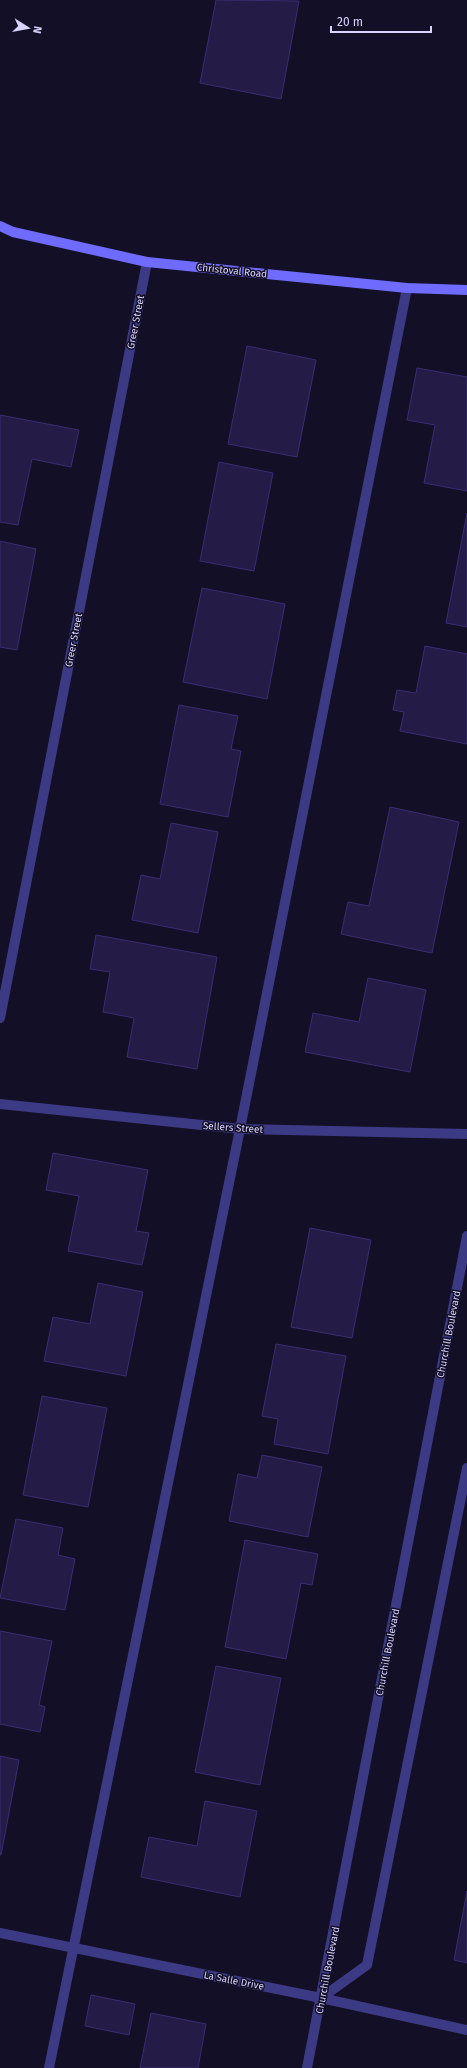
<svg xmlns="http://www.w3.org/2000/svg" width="467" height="2068" font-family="'Fira Sans',sans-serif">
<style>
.building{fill:#241b47;stroke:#3b2d73}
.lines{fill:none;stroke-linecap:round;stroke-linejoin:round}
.lane{stroke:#3d3a85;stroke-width:10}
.street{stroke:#3d3a85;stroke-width:10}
.secondary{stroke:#6f6bff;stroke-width:10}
.labels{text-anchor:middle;stroke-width:3;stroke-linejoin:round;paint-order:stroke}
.street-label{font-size:10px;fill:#d9d4ff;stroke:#130f26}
</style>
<rect width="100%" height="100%" fill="#130f26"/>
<!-- building -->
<path class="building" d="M216,0L299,1L281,99L200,83Z
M247,346L316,360L297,457L228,444Z
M417,368L467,377V491L424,483L435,425L407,420Z
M0,415L79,430L71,467L32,459L18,525L0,522Z
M219,462L273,473L254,571L200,561Z
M467,513V627L446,623Z
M0,541L36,549L17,650L0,647Z
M202,588L285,604L267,699L183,682Z
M425,646L467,654V744L400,731L404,712L393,710L397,690L416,693Z
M179,705L238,716L231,749L241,751L228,817L160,804Z
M390,807L459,822L432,953L341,934L348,902L369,906Z
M171,823L218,832L198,933L132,920L141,875L160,879Z
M96,935L217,957L197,1069L127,1057L134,1018L103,1012L110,972L90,969Z
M368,978L426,990L410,1072L305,1052L313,1013L359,1022Z
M53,1153L148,1170L136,1231L149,1233L142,1265L68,1251L79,1196L46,1190Z
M310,1228L371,1240L352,1338L291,1327Z
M98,1283L143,1292L126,1376L44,1361L53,1317L90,1324Z
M276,1344L346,1356L328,1454L274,1444L278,1419L262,1416Z
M42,1396L107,1408L88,1507L23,1495Z
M262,1455L322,1467L308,1537L229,1521L238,1474L257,1478Z
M16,1519L63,1528L58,1555L75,1559L65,1610L0,1598Z
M245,1540L318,1554L312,1585L301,1583L286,1659L225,1647Z
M0,1631L52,1641L39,1705L45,1707L40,1732L0,1724Z
M216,1666L281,1678L260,1785L195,1772Z
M0,1756L19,1760L1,1855H0Z
M205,1801L257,1811L240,1897L141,1877L149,1837L197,1846Z
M467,1891V1963L454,1960Z
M91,1995L135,2004L129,2035L85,2026Z
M151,2013L206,2024L198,2068H140Z"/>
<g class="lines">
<!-- lane -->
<path class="lane" d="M49,2068L240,1129L407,288"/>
<!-- street -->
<path class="street" d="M0,1018L147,262
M0,1104L240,1129L467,1134
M0,1933L321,1998L467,2030
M321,1998L367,1965L467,1468
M307,2068L467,1236"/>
<!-- secondary -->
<path class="secondary" d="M0,226L13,232L147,262L407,288L467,290"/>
</g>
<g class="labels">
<!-- street labels -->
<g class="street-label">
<text transform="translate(232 270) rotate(6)" y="4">Christoval Road</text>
<text transform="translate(135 322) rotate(-79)" y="4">Greer Street</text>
<text transform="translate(73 640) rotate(-79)" y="4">Greer Street</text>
<text transform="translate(233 1127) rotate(4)" y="4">Sellers Street</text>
<text transform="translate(448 1334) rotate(-79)" y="4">Churchill Boulevard</text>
<text transform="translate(387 1652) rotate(-79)" y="4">Churchill Boulevard</text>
<text transform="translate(327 1970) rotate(-79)" y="4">Churchill Boulevard</text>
<text transform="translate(234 1980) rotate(11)" y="4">La Salle Drive</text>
</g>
</g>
<!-- north arrow -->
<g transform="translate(28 28) rotate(101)" stroke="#130f26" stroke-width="3" paint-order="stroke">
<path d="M0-3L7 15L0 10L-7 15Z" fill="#d9d4ff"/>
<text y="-6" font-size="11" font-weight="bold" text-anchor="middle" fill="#d9d4ff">N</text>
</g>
<!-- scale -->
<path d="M331 26v6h100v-6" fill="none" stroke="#d9d4ff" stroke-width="2"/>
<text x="337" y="26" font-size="12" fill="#d9d4ff" stroke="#130f26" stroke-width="3" paint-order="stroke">20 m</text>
</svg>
